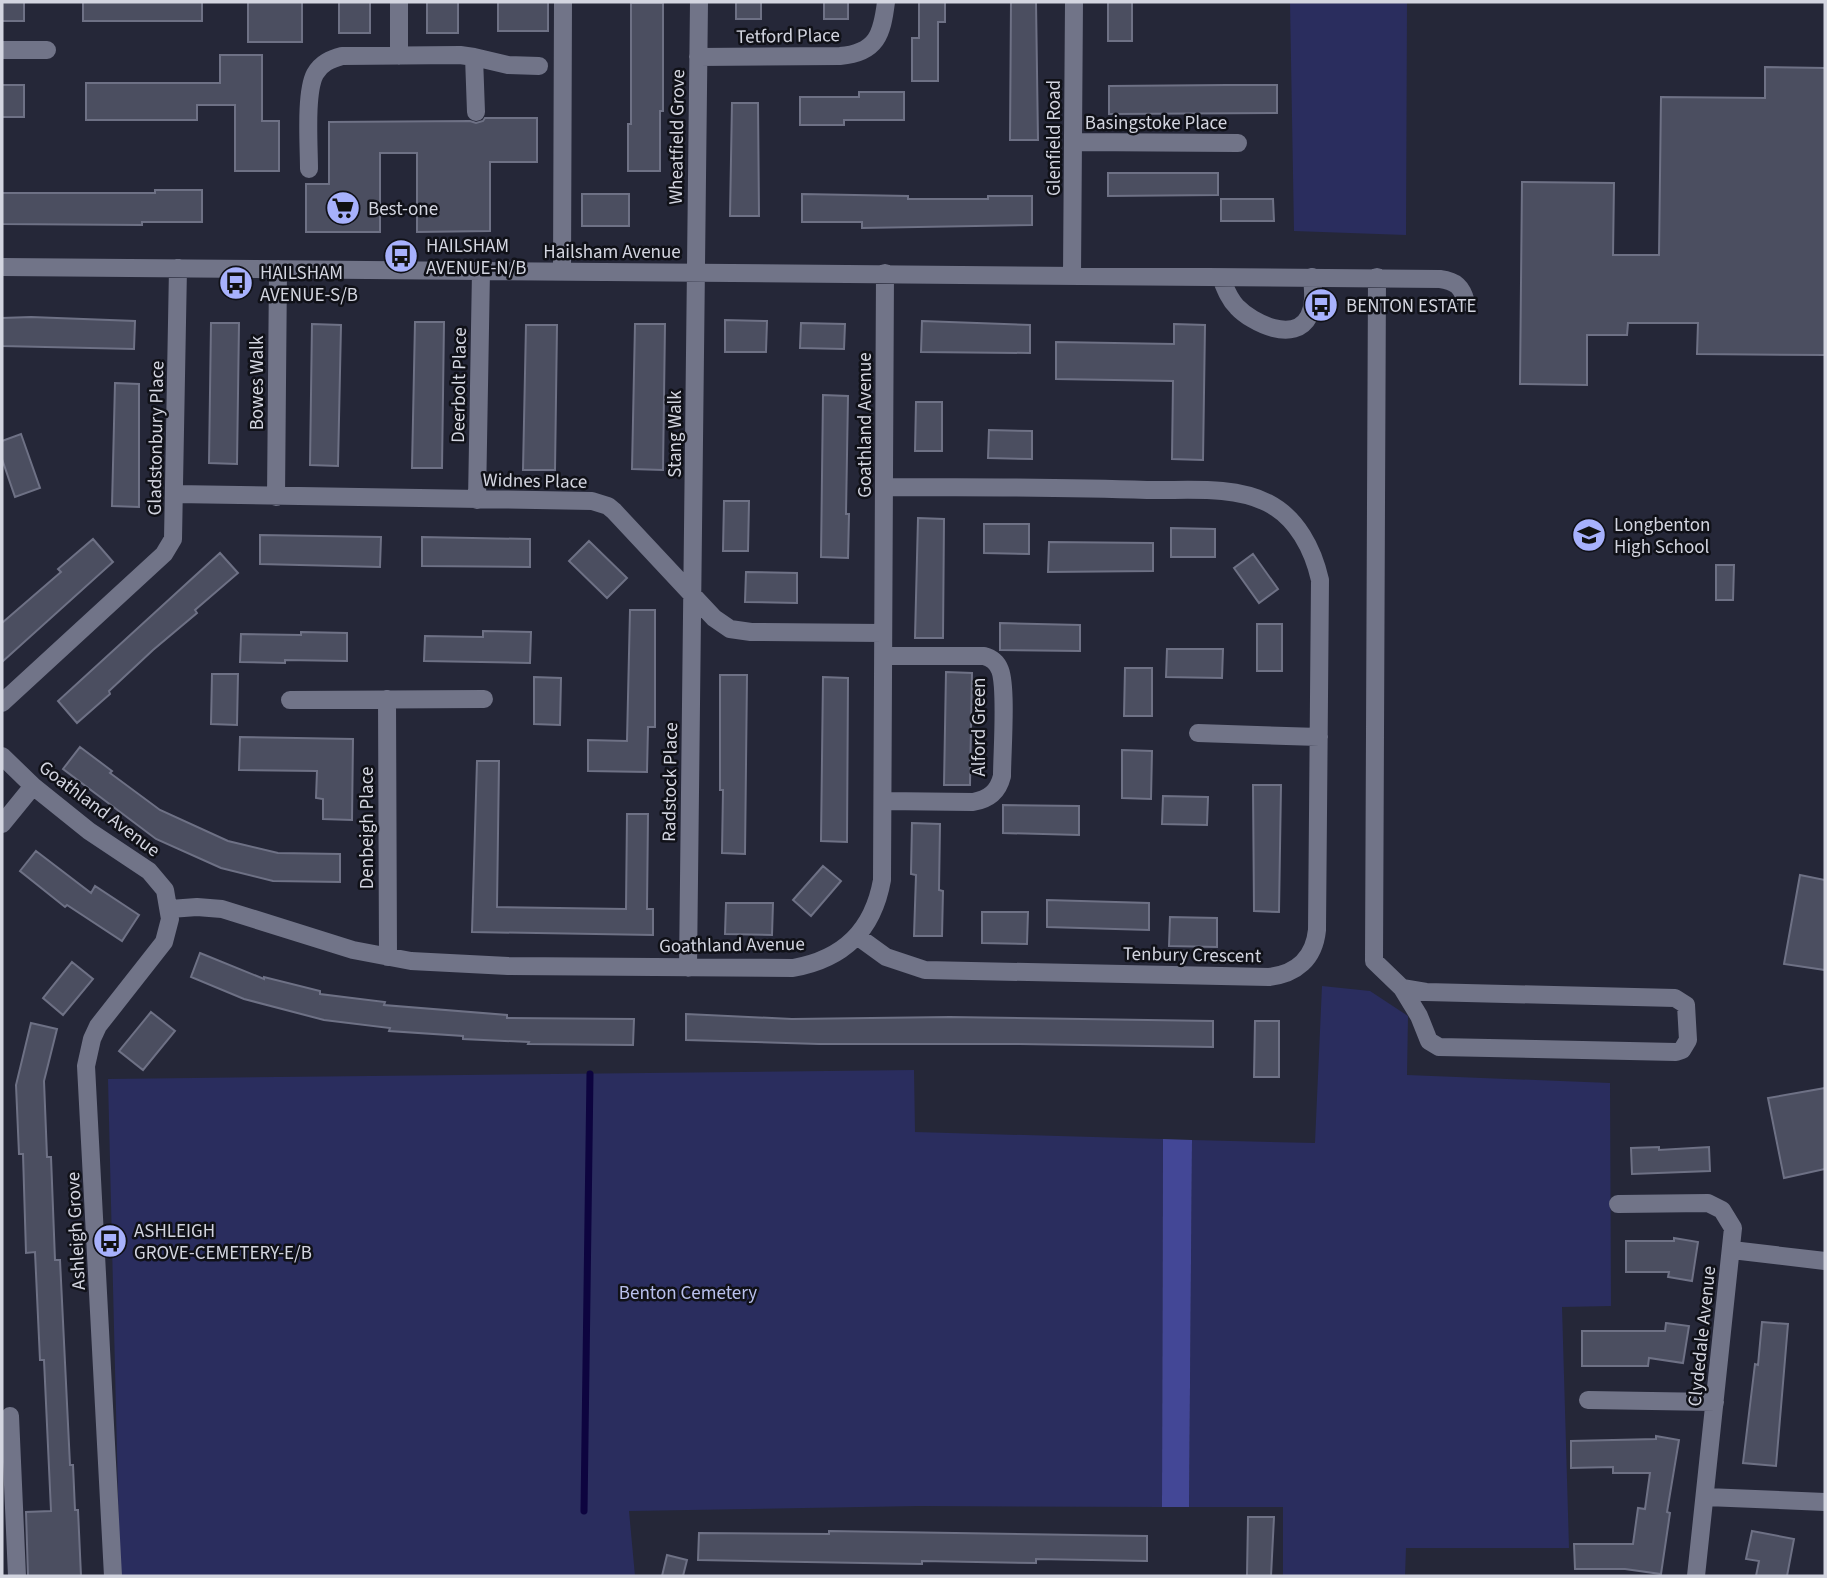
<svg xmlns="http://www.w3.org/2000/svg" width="1827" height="1578" font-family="'Source Sans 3',sans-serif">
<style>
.green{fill:#2a2d5e}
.forest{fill:#434796}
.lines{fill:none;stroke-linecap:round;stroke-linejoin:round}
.stream{stroke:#0d043f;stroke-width:7}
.building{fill:#4b4e60;stroke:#6e7185;stroke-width:2}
.minor{stroke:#717488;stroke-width:18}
.labels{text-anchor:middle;stroke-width:5;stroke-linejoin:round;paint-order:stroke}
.street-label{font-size:19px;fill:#d3d5e0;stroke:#101118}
.poi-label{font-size:19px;fill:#d3d5e0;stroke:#101118;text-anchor:start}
.park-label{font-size:19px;fill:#b9c0ed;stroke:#101118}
</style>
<rect width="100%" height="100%" fill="#252738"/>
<!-- green -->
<path class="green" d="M1290,2H1407L1406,235L1294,231Z
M1322,986L1370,991L1408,1016L1407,1075L1610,1083L1611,1306L1562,1307L1569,1548H1406L1405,1576H1283V1507H1189L1192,1140L1315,1143Z
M914,1070L915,1132L1163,1139L1162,1507L919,1506L629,1511L635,1576H120L108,1079Z"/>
<!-- forest -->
<path class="forest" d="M1163,1139L1192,1140L1189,1507H1162Z"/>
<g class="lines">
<!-- stream -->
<path class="stream" d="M584,1511L590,1074"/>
</g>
<!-- building -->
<path class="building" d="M2,2H24V21H2Z
M83,2H202V21H83Z
M248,2H302V42H248Z
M339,2H370V33H339Z
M427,2H458V33H427Z
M498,2H548V31H498Z
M736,2H761V19H736Z
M824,2H848V19H824Z
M919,2H945V22H938V81H912V38H919Z
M1011,2H1036L1038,140H1010Z
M1108,2H1132V41H1108Z
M631,3H663V111H660V171H628V124H631Z
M220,55H262V121H279V171H235V105H197V120H86V83H220Z
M1765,67L1825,68V355L1697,354L1698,323H1628L1627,335H1587V385L1520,384L1522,182L1614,183L1613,255H1659L1661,97L1765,98Z
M2,85H24V117H2Z
M1227,85H1277V113L1109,114V86Z
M859,92H904V120H844V125H800V97H859Z
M732,103H758L759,216H730Z
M485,118H537V162H490V231L417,232V153H380V232H306V184H329V122L470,121L476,123L483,121Z
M1108,173H1218V195L1108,196Z
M155,190H202V222H142V225L2,224V193H155Z
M582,194H629V226H582Z
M802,194L908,196V199H988V196H1032V225L862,228V222H802Z
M1221,199H1273L1274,221H1221Z
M31,317L135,321L134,349L2,346V318Z
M725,320L767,321L766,352H725Z
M922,321L1030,325V353L921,352Z
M415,322H444L442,468H412Z
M211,323H239L237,464L209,463Z
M801,323L845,324L844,349L800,348Z
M312,324L341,325L338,466L310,465Z
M635,324H665L663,470L632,469Z
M1174,324L1205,325L1203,460L1172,459L1173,381L1056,379V342L1174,344Z
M526,325H557L555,470H523Z
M115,383L139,384V507L112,506Z
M823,395L848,396L846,514H849L848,558L821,557Z
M916,402H942V451H915Z
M989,430L1032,431V459L988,458Z
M21,434L40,488L15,497L2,459V441Z
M724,501H749L748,551H723Z
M918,518L944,519L943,638H915Z
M984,524H1029V554L984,553Z
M1171,528L1215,529V557H1171Z
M260,535L381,537L380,567L260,564Z
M422,537L530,539V567L422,566Z
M93,539L113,562L2,662V623L61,572L58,569Z
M589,541L627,578L607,598L569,561Z
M1049,542L1153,543V571L1048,572Z
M220,553L238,573L195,610L197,613L153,650L109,691L110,694L77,723L58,701Z
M1253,554L1278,589L1259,603L1234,568Z
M1716,565H1734L1733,600H1716Z
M746,572L797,573V603L745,602Z
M630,610H655V727H648L647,772L588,771V740L627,741Z
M1000,623L1080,625V651L1000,650Z
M1257,624H1282V671H1257Z
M483,631L531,632L530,663L424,661L425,636L483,637Z
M301,632L347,633V661L285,660V663L240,662L241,634L301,635Z
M1167,649H1223L1222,678L1166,677Z
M1125,668H1152V716H1124Z
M946,672L972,673L970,785H944Z
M212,674H238L237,725L211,724Z
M720,675H747L745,854L722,853L723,790H720Z
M534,677L561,678L560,725L534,724Z
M823,677L848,678L847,842L821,841Z
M240,737L353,739L352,820L323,819V799L316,798L317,771L239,770Z
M80,747L112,771L110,773L160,810L228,841L278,853L340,854V882L273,881L221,868L156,839L63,769Z
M1122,750L1152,751L1151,799L1122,798Z
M477,761H499L497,907L626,909L627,814H648L647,909H653V935L472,932Z
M1253,785H1281L1279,912L1254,911Z
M1163,796L1208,797L1207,825L1162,824Z
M1003,805L1079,806V835L1003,833Z
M912,823L940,824L939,890L943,891L942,936H914L916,875L911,874Z
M36,851L91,893L95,886L139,915L122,941L67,905L65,907L20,871Z
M823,866L841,881L811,916L793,900Z
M1800,875L1825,880V970L1784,964Z
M1047,900L1149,903V930L1047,927Z
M726,903H773L772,935L725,934Z
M982,912H1028L1027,944L982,943Z
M1170,917L1217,918V947L1169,946Z
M200,953L264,979V977L320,991V994L385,1002L384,1005L507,1015V1018L634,1019L633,1045L528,1044L529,1042L463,1039V1036L389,1031L390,1028L324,1020L244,999L191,977Z
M72,962L93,979L63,1015L43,998Z
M151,1012L175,1031L143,1070L119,1051Z
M686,1014L792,1019L950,1017L1213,1021V1047L1019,1044H819L686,1040Z
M1255,1021H1279V1077H1254Z
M31,1023L57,1029L44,1081L47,1157H51L55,1260H60L70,1465H73L75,1510H78L81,1576H28L26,1512L51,1511L44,1360H40L35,1252L26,1253L23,1154H19L16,1085Z
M1825,1088V1169L1784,1178L1768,1098Z
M1659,1147V1150L1709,1147L1710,1171L1632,1174L1631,1148Z
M1674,1238L1698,1242L1692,1281L1668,1277L1669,1272H1626V1241H1674Z
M1762,1322L1788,1324L1776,1466L1743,1463L1755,1364L1758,1365Z
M1666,1323L1689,1326L1683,1363L1649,1358L1648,1366H1582V1331H1665Z
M1656,1436L1679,1440L1667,1512L1670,1513L1661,1574L1625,1569H1575L1574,1544H1633L1638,1508L1645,1509L1650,1473H1613V1467L1571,1468V1441L1656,1439Z
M1248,1517H1274L1271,1576H1247Z
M829,1531L1147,1536V1561L1036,1559V1563L922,1561V1564L698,1560L699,1533L829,1534Z
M1752,1531L1794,1539L1787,1576H1756L1759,1561L1746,1559Z
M667,1555L687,1560L683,1576H662Z"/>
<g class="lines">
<!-- minor -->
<path class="minor" d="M2,50H47
M399,56V2
M474,57L508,65L539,66
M698,57L840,56C877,53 882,34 886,2
M1074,142L1238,143
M309,169C309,146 305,93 315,74C321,63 331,59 342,56L460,55L474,57L476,112
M2,267L1440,279C1456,281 1462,287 1466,302
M562,272L563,2
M1072,275L1074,2
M1377,277L1374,961L1402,988L1419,1016L1429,1041L1439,1047L1676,1052L1682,1050L1688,1040L1686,1005L1675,998L1426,992L1402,988
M1221,278C1225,288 1229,299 1237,307C1252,323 1295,344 1309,316C1315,304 1313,290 1312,277
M175,494L592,501L608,506L614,511L714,618L730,629L751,632L883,633
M276,497L278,269
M477,500L481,271
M387,699L388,957
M290,700L484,699
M2,703L164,554L173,539L178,268
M1198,733L1319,737
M2,756L33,786L89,831L149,871L165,890L170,919L164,942L98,1026L92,1039L86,1066L113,1576
M883,801L973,802C989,799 998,792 1002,776C1002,753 1007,688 1000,670C997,662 992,658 984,656H883
M2,824L33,786
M170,909L197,907L222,909L353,950L411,961L508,966L793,968C844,959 873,930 882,880L885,273
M857,936L886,957L925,970L1269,977C1296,974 1314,959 1317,930L1320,580C1313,549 1297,518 1268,503C1232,485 1185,491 1147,490C1059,487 972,487 885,487
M688,968L699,2
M1618,1204L1708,1203L1722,1210L1733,1228L1696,1576
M1732,1250L1825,1261
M1588,1400L1715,1402
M10,1416L17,1576
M1706,1497L1825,1502"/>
</g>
<!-- icons -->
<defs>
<g id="supermarket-disc" transform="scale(1.75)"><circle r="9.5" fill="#a7b1fc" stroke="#101118"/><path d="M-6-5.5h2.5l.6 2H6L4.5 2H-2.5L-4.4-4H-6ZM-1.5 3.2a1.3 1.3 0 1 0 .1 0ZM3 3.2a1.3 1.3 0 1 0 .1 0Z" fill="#111"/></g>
<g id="bus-disc" transform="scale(1.75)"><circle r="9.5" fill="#a7b1fc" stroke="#101118"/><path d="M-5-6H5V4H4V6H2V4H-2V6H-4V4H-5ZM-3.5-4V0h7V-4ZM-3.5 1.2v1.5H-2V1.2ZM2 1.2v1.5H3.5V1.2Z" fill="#111"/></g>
<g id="school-disc" transform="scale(1.75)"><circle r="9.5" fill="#a7b1fc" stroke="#101118"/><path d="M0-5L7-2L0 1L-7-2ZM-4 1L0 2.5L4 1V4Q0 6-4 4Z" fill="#111"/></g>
</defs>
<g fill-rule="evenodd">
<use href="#supermarket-disc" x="343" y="208"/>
<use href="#bus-disc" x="401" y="256"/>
<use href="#bus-disc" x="236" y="283"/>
<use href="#bus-disc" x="1321" y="305"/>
<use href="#school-disc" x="1589" y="535"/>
<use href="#bus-disc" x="110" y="1241"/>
</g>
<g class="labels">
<!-- street labels -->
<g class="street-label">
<text transform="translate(788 35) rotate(-1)" y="7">Tetford Place</text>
<text x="1156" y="129">Basingstoke Place</text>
<text transform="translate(676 137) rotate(-89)" y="7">Wheatfield Grove</text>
<text transform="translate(1053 138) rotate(-90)" y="7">Glenfield Road</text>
<text x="612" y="258">Hailsham Avenue</text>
<text transform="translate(256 383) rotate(-90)" y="7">Bowes Walk</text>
<text transform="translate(458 385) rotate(-89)" y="7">Deerbolt Place</text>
<text transform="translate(864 425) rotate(-90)" y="7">Goathland Avenue</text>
<text transform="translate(674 434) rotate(-90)" y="7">Stang Walk</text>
<text transform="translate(155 438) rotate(-89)" y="7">Gladstonbury Place</text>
<text transform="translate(535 480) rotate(1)" y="7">Widnes Place</text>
<text transform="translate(978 727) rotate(-90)" y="7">Alford Green</text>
<text transform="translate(669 782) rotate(-89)" y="7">Radstock Place</text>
<text transform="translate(100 808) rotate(37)" y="7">Goathland Avenue</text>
<text transform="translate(366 828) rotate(-90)" y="7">Denbeigh Place</text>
<text transform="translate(732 944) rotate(-1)" y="7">Goathland Avenue</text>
<text transform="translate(1192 954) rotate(1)" y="7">Tenbury Crescent</text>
<text transform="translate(75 1231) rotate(-93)" y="7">Ashleigh Grove</text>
<text transform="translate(1701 1336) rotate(-84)" y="7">Clydedale Avenue</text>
</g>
<!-- poi labels -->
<g class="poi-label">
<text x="368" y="215">Best-one</text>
<text x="426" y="252">HAILSHAM<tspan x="426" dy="22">AVENUE-N/B</tspan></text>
<text x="260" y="279">HAILSHAM<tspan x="260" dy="22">AVENUE-S/B</tspan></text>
<text x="1346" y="312">BENTON ESTATE</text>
<text x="1614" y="531">Longbenton<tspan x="1614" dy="22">High School</tspan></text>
<text x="134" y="1237">ASHLEIGH<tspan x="134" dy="22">GROVE-CEMETERY-E/B</tspan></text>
</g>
<!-- park labels -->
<g class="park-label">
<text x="688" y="1299">Benton Cemetery</text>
</g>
</g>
<!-- border -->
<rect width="1827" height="1578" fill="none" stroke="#d3d5e0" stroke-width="7"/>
</svg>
